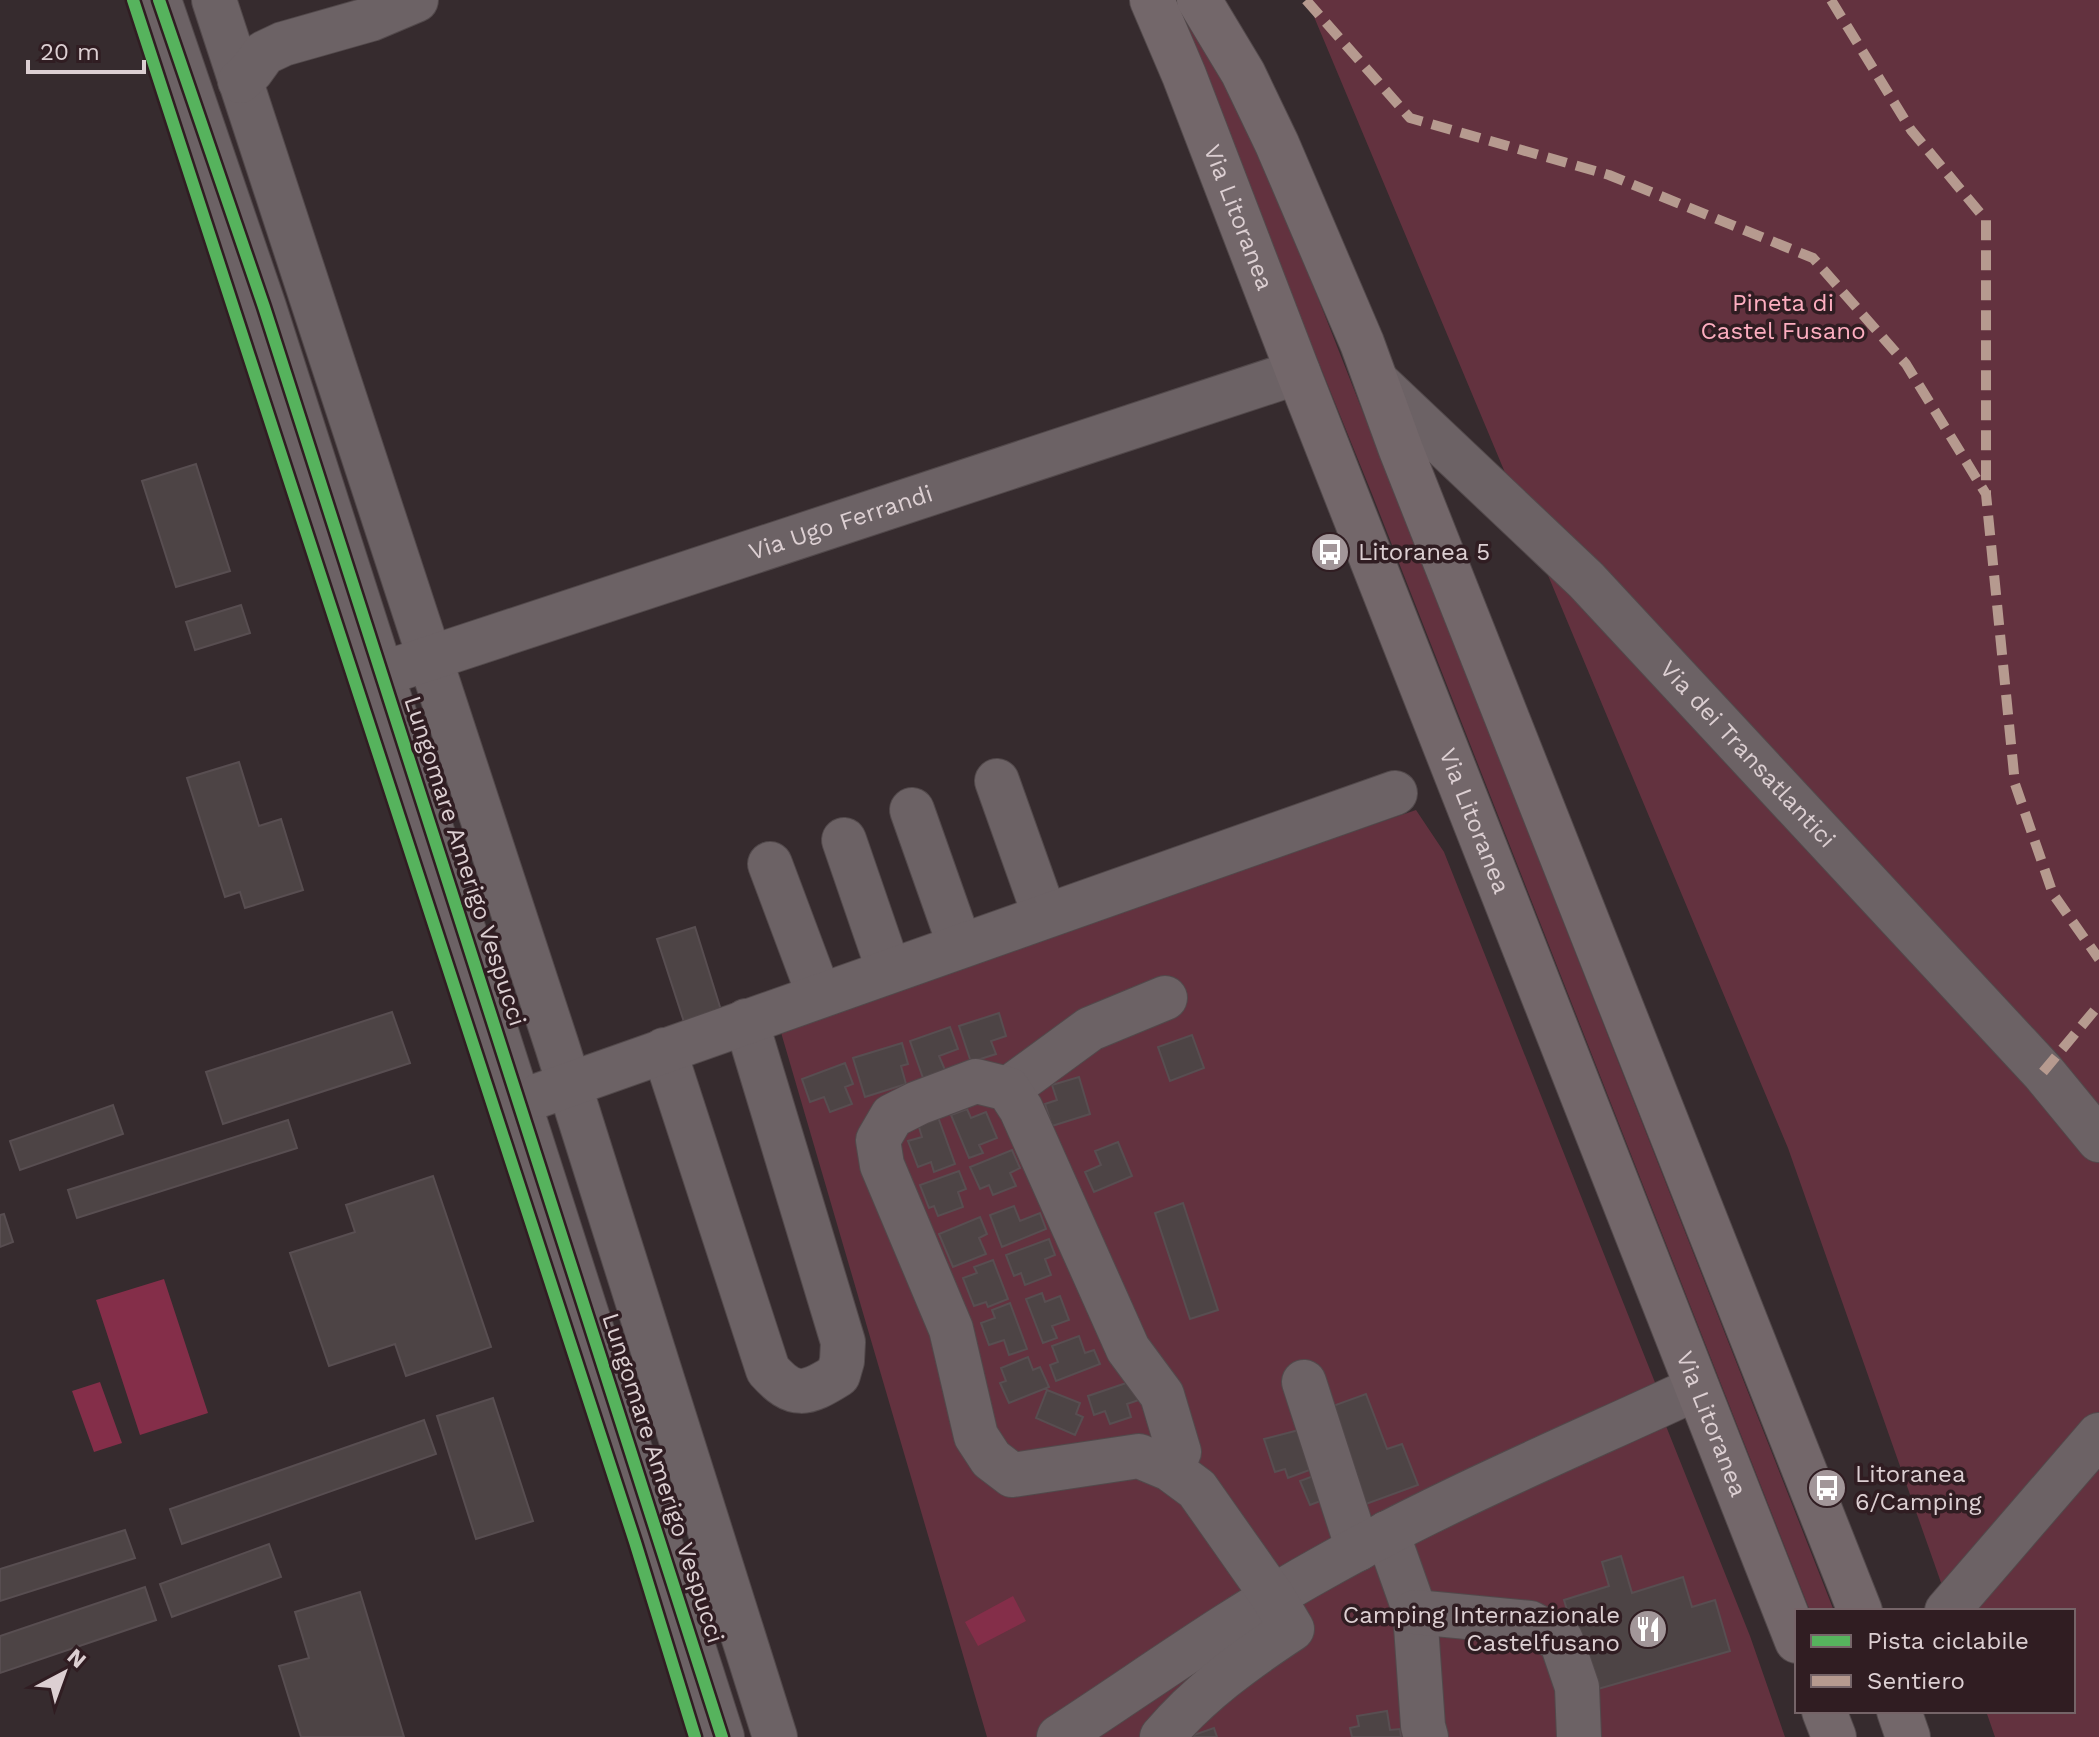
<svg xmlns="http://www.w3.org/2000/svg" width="2099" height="1737" font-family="'Work Sans',sans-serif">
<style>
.green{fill:#63323f}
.water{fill:#842e49}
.building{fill:#4d4445;stroke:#584e51;stroke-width:2}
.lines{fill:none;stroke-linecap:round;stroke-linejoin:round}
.minor-casing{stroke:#52494b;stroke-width:46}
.major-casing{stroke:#52494b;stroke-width:46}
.minor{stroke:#6c6265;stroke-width:44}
.major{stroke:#73676a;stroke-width:44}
.quiet{stroke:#b69a8f;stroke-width:10;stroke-dasharray:20 10;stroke-linecap:butt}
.cycleway-casing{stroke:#301d22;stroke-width:17}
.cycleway{stroke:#56b35d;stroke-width:12}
.labels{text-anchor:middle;stroke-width:7;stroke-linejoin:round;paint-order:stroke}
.street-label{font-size:24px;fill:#dccfd2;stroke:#301d22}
.park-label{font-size:24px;fill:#fdaec0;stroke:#301d22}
.poi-label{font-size:24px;fill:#dccfd2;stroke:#301d22;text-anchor:start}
</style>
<rect width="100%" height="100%" fill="#362b2e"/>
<!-- green -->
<path class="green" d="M1307,0H2099V1737H1995L1986,1711H2073V1611H1951L1788,1148Z
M1190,25L1227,89L1276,191L1834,1611H1810L1372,494L1205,82L1187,29Z
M1416,810L1444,852L1658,1390L1664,1421L1750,1636L1785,1737H987L780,1029Z"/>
<!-- water -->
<path class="water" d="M164,1279L208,1413L140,1435L96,1300Z
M100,1382L122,1443L94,1452L72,1391Z
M1013,1596L1026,1621L978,1646L965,1622Z"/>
<!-- building -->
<path class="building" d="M196,464L230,571L176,587L142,481Z
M241,605L250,633L195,650L186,622Z
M239,762L259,826L281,819L303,890L245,908L240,892L225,897L187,778Z
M695,927L721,1010L684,1022L657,939Z
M392,1012L410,1063L223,1124L206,1072Z
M999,1013L1006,1036L991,1041L996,1054L971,1062L959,1026Z
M950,1027L958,1049L939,1056L945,1070L923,1078L910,1041Z
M1192,1035L1204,1068L1170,1081L1158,1047Z
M902,1043L908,1064L901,1066L906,1084L865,1097L853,1058Z
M845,1063L853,1084L845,1087L852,1104L830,1112L824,1097L810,1102L802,1079Z
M1079,1077L1090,1114L1052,1126L1045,1104L1057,1100L1052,1085Z
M113,1105L123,1134L20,1170L10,1141Z
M967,1109L971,1118L986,1112L997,1138L979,1145L983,1153L969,1158L951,1115Z
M938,1117L955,1164L934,1172L931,1162L918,1167L908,1141L922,1137L918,1124Z
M288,1120L297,1148L77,1218L68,1190Z
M1118,1142L1132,1176L1094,1192L1085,1172L1101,1165L1095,1151Z
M1012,1150L1020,1168L1010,1173L1016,1186L993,1195L989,1185L980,1189L970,1167Z
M959,1171L966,1189L958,1192L963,1207L938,1216L934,1206L929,1208L920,1185Z
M433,1176L491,1347L406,1376L395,1344L329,1366L290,1253L355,1232L346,1205Z
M1183,1203L1218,1310L1190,1319L1155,1213Z
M1014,1206L1020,1221L1040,1213L1046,1229L1002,1247L990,1215Z
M4,1214L13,1242L0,1247V1215Z
M980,1217L987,1234L979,1238L986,1254L953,1267L939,1234Z
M1049,1239L1055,1255L1045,1259L1051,1275L1025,1285L1021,1273L1014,1276L1006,1255Z
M993,1260L1008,1299L988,1307L986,1302L974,1306L963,1278L977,1273L974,1267Z
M1042,1293L1045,1302L1060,1296L1069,1320L1052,1326L1057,1338L1043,1343L1026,1299Z
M1010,1303L1027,1349L1009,1355L1004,1340L989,1345L981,1323L995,1318L992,1310Z
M1079,1336L1085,1353L1094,1350L1100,1364L1056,1381L1050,1365L1058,1362L1052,1346Z
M1028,1357L1033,1370L1040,1367L1049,1387L1009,1403L1000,1383L1006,1381L1001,1368Z
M1135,1380L1142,1399L1127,1404L1131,1417L1110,1424L1105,1411L1094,1415L1088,1396Z
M1047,1390L1080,1403L1076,1414L1083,1417L1075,1435L1036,1418Z
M1366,1394L1387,1449L1402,1444L1418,1485L1366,1504L1330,1407Z
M493,1398L533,1521L476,1539L437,1416Z
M424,1420L436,1454L182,1544L170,1509Z
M1299,1430L1315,1468L1288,1478L1285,1469L1275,1472L1264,1439Z
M1316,1475L1326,1499L1310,1505L1300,1481Z
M125,1530L135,1558L0,1601V1569Z
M269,1544L281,1577L172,1617L160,1584Z
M1621,1556L1632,1593L1683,1577L1692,1607L1715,1600L1730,1651L1591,1691L1564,1600L1609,1586L1602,1562Z
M145,1587L156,1620L0,1673V1636Z
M360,1592L404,1737H301L279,1666L309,1658L295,1612Z
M1387,1711L1390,1730L1400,1729L1401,1737H1352L1350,1728L1359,1726L1357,1716Z
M1214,1728L1217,1737H1188Z"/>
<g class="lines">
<!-- minor casing -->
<g class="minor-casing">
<g id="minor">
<path d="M159,0L264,307L722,1737"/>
<path d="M214,0L557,1046L775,1737"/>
<path d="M240,81L251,71L264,53L283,44L371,19L416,0"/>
<path id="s1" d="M1378,383L1586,580L2043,1072L2099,1140"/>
<path id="s2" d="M400,668L1298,372"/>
<path d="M997,781L1045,916"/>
<path d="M912,810L960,946"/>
<path d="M844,840L889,971"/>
<path d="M770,864L819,995"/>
<path d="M664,1050L768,1370C794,1399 806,1395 838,1375L842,1361L843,1342L746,1021"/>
<path d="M1008,1089L1090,1029L1165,998"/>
<path d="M540,1095L1395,793"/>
<path d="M1304,1382L1358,1549"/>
<path d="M1387,1533L1415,1612L1423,1726L1426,1737"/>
<path d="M1947,1611L2099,1435"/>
<path d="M1415,1612L1530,1623L1561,1640L1577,1687L1579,1737"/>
<path d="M1059,1737C1145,1681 1229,1620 1319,1570C1441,1501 1570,1447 1697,1388"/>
<path d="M1162,1737C1199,1693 1245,1660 1292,1629L1273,1597L1197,1489L1170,1469L1139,1456L1012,1475L991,1459L976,1436L951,1329L882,1165L878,1140L892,1116L918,1103L976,1081L1008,1089L1021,1109L1128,1349L1162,1395L1179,1452L1170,1469"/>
</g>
</g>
<!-- major casing -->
<g class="major-casing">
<g id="major">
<path id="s3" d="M1152,0L1184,75L1298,372L1797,1641"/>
<path d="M1199,0L1243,73L1277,144L1362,343L1401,450L1860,1611"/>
<path d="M1824,1711L1834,1737"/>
<path d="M1899,1711L1908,1737"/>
</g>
</g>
<!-- minor -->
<use href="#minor" class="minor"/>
<!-- major -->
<use href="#major" class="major"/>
<!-- quiet -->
<path class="quiet" d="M1306,0L1410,118L1609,175L1813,258L1906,364L1986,494L2015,784L2053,894L2099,959
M1831,0L1911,130L1986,220V494
M2043,1072L2099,1005"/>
<!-- cycleway casing -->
<g class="cycleway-casing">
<path id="cycleway" d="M133,0L635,1542L695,1737
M159,0L264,307L722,1737"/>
</g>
<!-- cycleway -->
<use href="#cycleway" class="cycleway"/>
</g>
<!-- icons -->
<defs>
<g id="bus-disc" transform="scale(2)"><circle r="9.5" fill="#a29699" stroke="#301d22"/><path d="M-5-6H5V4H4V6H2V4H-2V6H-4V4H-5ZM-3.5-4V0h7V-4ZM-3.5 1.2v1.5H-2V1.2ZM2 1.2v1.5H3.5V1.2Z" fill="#fff"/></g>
<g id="restaurant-disc" transform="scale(2)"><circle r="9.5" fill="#a29699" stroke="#301d22"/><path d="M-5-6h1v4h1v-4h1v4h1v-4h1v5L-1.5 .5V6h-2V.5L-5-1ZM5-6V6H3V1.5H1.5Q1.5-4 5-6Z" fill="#fff"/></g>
</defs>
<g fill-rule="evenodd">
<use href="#bus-disc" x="1330" y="552"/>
<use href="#bus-disc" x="1827" y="1488"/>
<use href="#restaurant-disc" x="1648" y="1629"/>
</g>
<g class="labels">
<!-- street labels -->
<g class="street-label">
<text dy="8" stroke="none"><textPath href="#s3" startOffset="234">Via Litoranea</textPath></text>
<text dy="8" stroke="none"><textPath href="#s2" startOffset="464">Via Ugo Ferrandi</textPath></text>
<text dy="8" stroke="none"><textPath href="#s1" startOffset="524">Via dei Transatlantici</textPath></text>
<text dy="8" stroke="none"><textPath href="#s3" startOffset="882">Via Litoranea</textPath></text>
<text transform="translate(465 861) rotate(72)" y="8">Lungomare Amerigo Vespucci</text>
<text dy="8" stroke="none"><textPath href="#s3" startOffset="1530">Via Litoranea</textPath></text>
<text transform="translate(663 1478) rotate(72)" y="8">Lungomare Amerigo Vespucci</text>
</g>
<!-- park labels -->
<g class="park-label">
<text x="1783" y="311">Pineta di<tspan x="1783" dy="28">Castel Fusano</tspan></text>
</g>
<!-- poi labels -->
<g class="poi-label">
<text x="1358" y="560">Litoranea 5</text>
<text x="1855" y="1482">Litoranea<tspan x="1855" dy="28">6/Camping</tspan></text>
<text x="1620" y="1623" text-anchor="end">Camping Internazionale<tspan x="1620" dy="28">Castelfusano</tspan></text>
</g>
</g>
<!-- legend -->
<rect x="1795" y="1609" width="280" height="104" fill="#301d22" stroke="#756468" stroke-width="2"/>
<rect x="1811" y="1635" width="40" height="12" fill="#56b35d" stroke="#756468" stroke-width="2"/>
<text x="1867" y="1649" font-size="24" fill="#dccfd2">Pista ciclabile</text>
<rect x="1811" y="1675" width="40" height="12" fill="#b69a8f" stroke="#756468" stroke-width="2"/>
<text x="1867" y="1689" font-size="24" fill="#dccfd2">Sentiero</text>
<!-- north arrow -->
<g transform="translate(64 1673) rotate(41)" stroke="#301d22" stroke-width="6" paint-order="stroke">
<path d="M0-6L14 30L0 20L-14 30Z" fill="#dccfd2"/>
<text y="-12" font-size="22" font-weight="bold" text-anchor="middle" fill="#dccfd2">N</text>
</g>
<!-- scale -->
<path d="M28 60v12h116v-12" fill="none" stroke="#dccfd2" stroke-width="4"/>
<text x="40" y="60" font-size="24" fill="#dccfd2" stroke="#301d22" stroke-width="6" paint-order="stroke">20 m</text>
</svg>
